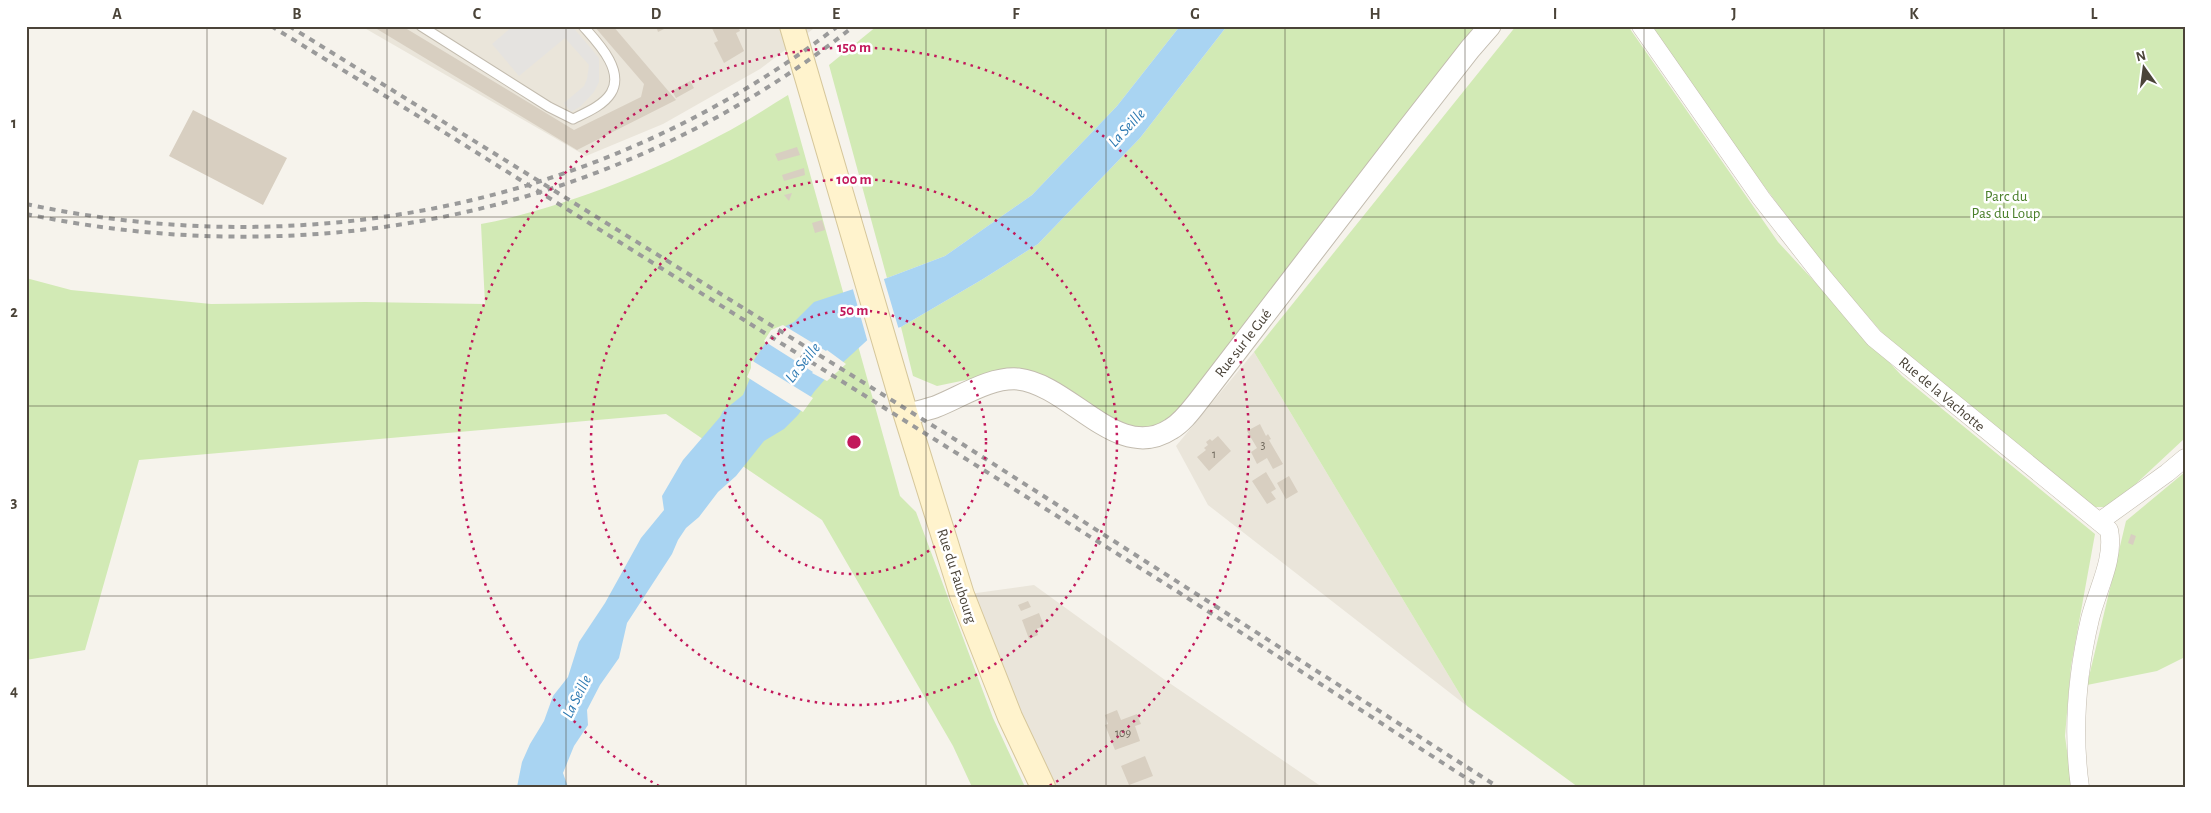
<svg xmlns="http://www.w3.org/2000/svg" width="2211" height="813" font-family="'Alegreya Sans',sans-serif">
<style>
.residential{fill:#eae5da}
.green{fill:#d2eab5}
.parking{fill:#e5e3e0}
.water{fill:#a9d4f2}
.pier{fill:#f6f3ec}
.building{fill:#d8cfc1}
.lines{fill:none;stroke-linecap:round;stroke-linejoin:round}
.service-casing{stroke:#c2bbae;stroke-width:11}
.minor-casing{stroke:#c2bbae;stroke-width:19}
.tertiary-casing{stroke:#c2bbae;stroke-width:23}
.secondary-casing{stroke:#d6c79b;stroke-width:26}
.service{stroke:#fff;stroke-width:9}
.minor{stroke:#fff;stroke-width:18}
.tertiary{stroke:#fff;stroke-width:21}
.secondary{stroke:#fff3cd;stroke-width:24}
.rail{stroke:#9a9a9a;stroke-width:4;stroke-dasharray:6 6;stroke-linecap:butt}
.grid{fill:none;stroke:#4b4439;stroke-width:1;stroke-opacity:0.55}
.ring{fill:none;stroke:#c2185b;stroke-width:2.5;stroke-dasharray:2.5 5}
.labels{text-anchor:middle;stroke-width:5;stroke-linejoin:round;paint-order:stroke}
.number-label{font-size:12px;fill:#6e675b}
.park-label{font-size:15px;fill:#4a7f2a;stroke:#fff}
.street-label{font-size:15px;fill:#4b4439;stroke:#fff}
.water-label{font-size:16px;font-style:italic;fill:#2e7ab2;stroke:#fff}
.centre{fill:#c2185b;stroke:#fff;stroke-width:2.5}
.ring-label{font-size:15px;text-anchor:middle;font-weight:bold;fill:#c2185b;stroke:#fff;stroke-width:5;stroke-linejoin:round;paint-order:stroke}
.neatline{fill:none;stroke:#4b4439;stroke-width:2}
.grid-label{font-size:16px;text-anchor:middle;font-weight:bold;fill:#4b4439}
</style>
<rect width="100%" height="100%" fill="#f6f3ec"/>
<!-- residential -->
<path class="residential" d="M361,26H817L760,69L663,124L586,156Z
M1254,352L1467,706L1208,505L1176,446Z
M1034,585L1165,680L1322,787H1044L962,595Z"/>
<!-- green -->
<path class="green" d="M877,26H1180L1117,106L1032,195L945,256L887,278L829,65Z
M1227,26H1484L1173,418L1152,429L1125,428L1009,371L937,386L913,376L901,327L983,279L1038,244L1140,138Z
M1516,26H1628L1778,242L1902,376L2095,534L2071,666L2065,736L2072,787H1578L1467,706L1254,352Z
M1648,26H2185V438L2111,507H2092L1885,336L1830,273L1752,170Z
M788,95L900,496L916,512L993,718L1025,787H972L953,746L822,520L666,414L139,460L85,650L26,660V278L71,290L211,304L365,302L485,304L481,224C559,209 649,174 719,136C743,124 765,109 788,95Z
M2185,472V657L2157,671L2087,685L2126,521Z"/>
<!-- parking -->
<path class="parking" d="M513,26H572L599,58V82L594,92L581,106L571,112L564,103L584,86L587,79L589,65L565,38L519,76L492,44Z"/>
<!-- water -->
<path class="water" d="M1180,26H1227L1140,138L1038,244L983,279L901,327L874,334L827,377L814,392L798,415L784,429L764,441L736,476L718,492L699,517L686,528L678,540L672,554L627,623L619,658L600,685L587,710L588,725L574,746L563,773L568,787H517L522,762L530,744L544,721L553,696L568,677L579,642L605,603L641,538L664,510L662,496L683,460L720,417L723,411L743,395L754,369V360L773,332L794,322L814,302L887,278L945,256L1032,195L1117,106Z"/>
<!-- pier -->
<path class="pier" d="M883,276L899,330L875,337L868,343L852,286Z
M783,325L826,351L827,350L846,364L827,381L812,373L813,372L764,341L771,330Z
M751,360L813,398L803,412L747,377L751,368Z"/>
<!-- building -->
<path class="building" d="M372,26H402L574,130L641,97L644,84L594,26H613L676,100L577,150Z
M656,26H670L658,32Z
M711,26H738L740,31L736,33L744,51L724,63L714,43L718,41Z
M690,81L694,88L676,98L672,91Z
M193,110L287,158L263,205L169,156Z
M797,147L800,155L778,161L775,154Z
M804,168L805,175L784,181L782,175Z
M792,193L789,201L784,195Z
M822,220L825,230L815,233L812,223Z
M1260,424L1266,436L1268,434L1271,439L1269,440L1283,464L1273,469L1267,458L1257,464L1251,452L1257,448L1247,431Z
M1218,436L1231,451L1209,471L1197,457L1206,450L1204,448L1208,445L1206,442L1210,439L1212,441Z
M1266,472L1276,489L1271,492L1276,499L1267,504L1252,481Z
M1289,476L1298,492L1286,499L1277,483Z
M2131,534L2136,536L2133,545L2128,543Z
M1028,601L1031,607L1021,611L1018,605Z
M1039,613L1044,626L1036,629L1038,635L1029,639L1022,620Z
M1117,710L1121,720L1137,714L1141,724L1135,726L1140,741L1115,750L1105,725L1108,724L1105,715Z
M1145,756L1153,776L1129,785L1121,766Z"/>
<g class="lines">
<!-- service casing -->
<g class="service-casing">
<path id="service" d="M421,26L549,107L573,119C585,113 603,106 611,93C625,70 597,42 583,26"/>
</g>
<!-- minor casing -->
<g class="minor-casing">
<path id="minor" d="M1641,26L1761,198L1822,276L1874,338L2109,530C2115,559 2097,590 2090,619C2077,674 2072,730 2080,787
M2099,522L2167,473L2185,458"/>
</g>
<!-- tertiary casing -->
<g class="tertiary-casing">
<path id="tertiary" d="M906,415C916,412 926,410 935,407C961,397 989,377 1018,379C1071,385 1118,464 1171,429C1183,422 1192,409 1200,399L1406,131L1470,49L1490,26"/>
</g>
<!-- secondary casing -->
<g class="secondary-casing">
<path id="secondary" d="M792,26L906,415L962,595L1010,717L1043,787"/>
</g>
<!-- service -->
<use href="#service" class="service"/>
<!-- minor -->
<use href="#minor" class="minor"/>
<!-- tertiary -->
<use href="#tertiary" class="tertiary"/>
<!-- secondary -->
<use href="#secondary" class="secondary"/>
<!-- rail -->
<path class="rail" d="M271,26L431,124L1172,588L1480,787
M289,26L956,440L1498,787
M26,204C311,265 606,204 838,26
M26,214C318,275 619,213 854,26"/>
</g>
<!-- grid -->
<path class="grid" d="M207,26V787M387,26V787M566,26V787M746,26V787M926,26V787M1106,26V787M1285,26V787M1465,26V787M1644,26V787M1824,26V787M2004,26V787M26,217H2185M26,406H2185M26,596H2185"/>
<!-- distance rings -->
<g class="ring">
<circle cx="854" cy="442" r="132"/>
<circle cx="854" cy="442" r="263"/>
<path d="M659 786A395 395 0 1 1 1049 786"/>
</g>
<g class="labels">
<!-- number labels -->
<g class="number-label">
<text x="1263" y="449">3</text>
<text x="1214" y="458">1</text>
<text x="1123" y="737">109</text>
</g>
<!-- park labels -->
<g class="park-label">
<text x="2006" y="201">Parc du<tspan x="2006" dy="17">Pas du Loup</tspan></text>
</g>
<!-- street labels -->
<g class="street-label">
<text transform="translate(1243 343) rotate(-52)" y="5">Rue sur le Gué</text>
<text transform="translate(1942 394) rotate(40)" y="5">Rue de la Vachotte</text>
<text transform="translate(957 576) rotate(72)" y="5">Rue du Faubourg</text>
</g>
<!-- water labels -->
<g class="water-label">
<text transform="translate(1126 127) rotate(-47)" y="6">La Seille</text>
<text transform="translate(802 362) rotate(-51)" y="6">La Seille</text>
<text transform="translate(576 696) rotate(-63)" y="6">La Seille</text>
</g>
</g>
<circle cx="854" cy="442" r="8" class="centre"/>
<g class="ring-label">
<text x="854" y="52">150 m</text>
<text x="854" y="184">100 m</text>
<text x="854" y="315">50 m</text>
</g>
<!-- border -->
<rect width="2211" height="813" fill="none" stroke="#ffffff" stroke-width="55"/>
<!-- north arrow -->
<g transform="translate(2144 68) rotate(346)" stroke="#ffffff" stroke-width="4" paint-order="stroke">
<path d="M0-4L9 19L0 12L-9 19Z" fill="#4b4439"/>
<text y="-8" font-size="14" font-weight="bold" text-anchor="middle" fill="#4b4439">N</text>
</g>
<rect x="28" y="28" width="2156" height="758" class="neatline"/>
<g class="grid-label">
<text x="117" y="19">A</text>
<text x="297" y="19">B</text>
<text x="477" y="19">C</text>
<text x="656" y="19">D</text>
<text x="836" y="19">E</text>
<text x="1016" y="19">F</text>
<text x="1195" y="19">G</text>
<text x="1375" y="19">H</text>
<text x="1555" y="19">I</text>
<text x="1734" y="19">J</text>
<text x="1914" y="19">K</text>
<text x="2094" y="19">L</text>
<text x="14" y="128">1</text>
<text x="14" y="317">2</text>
<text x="14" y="507">3</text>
<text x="14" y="696">4</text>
</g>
</svg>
